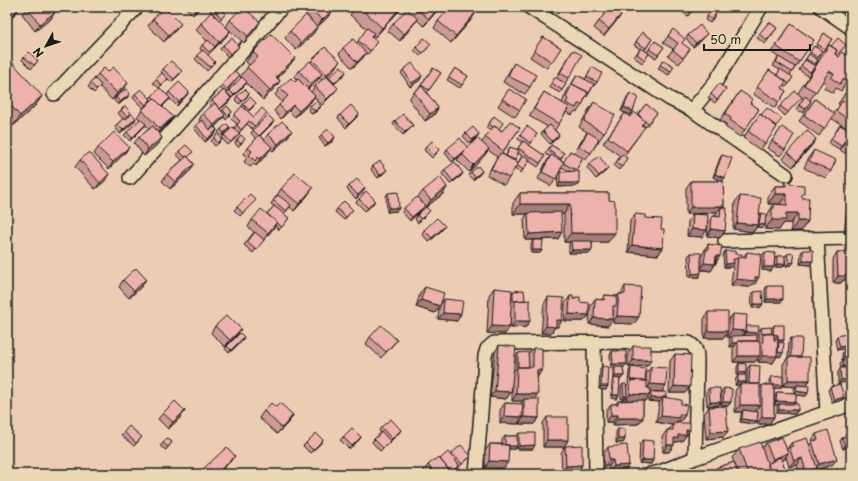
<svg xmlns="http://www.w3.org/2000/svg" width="858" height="481" font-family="'Playpen Sans',sans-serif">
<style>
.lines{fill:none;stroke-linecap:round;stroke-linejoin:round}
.minor-casing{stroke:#1c1c1c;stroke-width:16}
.minor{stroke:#ebd9b6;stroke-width:13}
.wall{fill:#cc9994;stroke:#1c1c1c;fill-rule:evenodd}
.shaded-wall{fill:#a67d78;stroke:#1c1c1c}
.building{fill:#edb2ac;stroke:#1c1c1c}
</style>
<rect width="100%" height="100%" fill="#eccdb3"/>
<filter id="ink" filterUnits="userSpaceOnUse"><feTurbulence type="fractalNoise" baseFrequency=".025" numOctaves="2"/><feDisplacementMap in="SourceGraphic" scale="8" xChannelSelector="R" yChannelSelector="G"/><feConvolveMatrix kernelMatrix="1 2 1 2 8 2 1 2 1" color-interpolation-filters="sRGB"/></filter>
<g filter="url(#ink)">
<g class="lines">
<!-- minor casing -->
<g class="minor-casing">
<path id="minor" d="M529,7L670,99L692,110L716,81L761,7
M821,7L851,28
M7,11L11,7
M54,94L137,7
M692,110L786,175
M130,178L282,7
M817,239L827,412
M725,241L851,238
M594,342L596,474
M476,474L484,375L485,356L487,349L494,343L594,342L689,343C697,347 697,354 697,362L695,458
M650,474L660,472L695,458L851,404"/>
</g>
<!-- minor -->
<use href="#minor" class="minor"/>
</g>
<!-- wall -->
<path class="wall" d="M185,7H201L193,15Z
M213,7L223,17L219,21L230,31L225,38L208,55L212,65L207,71L195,59L202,51L200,49L202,45L207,41L196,30L201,23L212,13L210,11Z
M266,7H277L271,12Z
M307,7H328L332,11L327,18L317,27L313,34L296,50L285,38L290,31L312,21L304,12Z
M333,7H342L337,12Z
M356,7H402L399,11L375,37L373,35L371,37L377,41L368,54L366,53L362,59L352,68L339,54L343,48L357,43L367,29L350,15Z
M420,7H440L424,26L417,20L413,25L400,41L388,31L393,24L414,15Z
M560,7H567L564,10Z
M597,7H605L602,11Z
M677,7H695L688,16L676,8Z
M713,7L718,10L710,23L705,20Z
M847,7H851V10Z
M27,8L51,19L35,31L22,14Z
M619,18L604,36L594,28L599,21Z
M153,19L176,30L164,42L148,26Z
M472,19L451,43L434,28L438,21Z
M230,20L260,22L256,29L244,43L226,27Z
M769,22L777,28L765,44L757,38Z
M791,24L814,40L790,75L789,84L786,87L783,85L782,88L786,91L775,108L753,94L769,70L777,75L780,70L773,66L778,57L771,52Z
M673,29L682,44L690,49L679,64L668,56L673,49L663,43Z
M642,32L652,39L645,50L647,52L655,41L664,47L656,58L649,54L642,63L634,57L640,49L634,45Z
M824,33L832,39L817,60H818L815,66L808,76L799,70L814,46L816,47Z
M688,35L705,37L693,47L686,38Z
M543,37L561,48L547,68L530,57Z
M223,45L236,50L228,57L220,49Z
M829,45L831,46L843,48L837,56L847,81L841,91L836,88L833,93L824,88L827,84L823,81L810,100L811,101L803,113L796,109L803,99L801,97L785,116L778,109L780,106L798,93Z
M416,47L428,48L420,56L414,50Z
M573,50L569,78L565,83L566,84L560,93L549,87L555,77L556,78Z
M253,52L295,58L288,67L278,78L280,81L273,90L263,100L246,83L232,98L227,93L231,98L229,102L220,109L222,111L227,106L232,112L226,120L224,117L220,122L215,127L217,130L215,134L205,142L194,128L196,125L200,122L199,120L203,113L212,106L209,104L212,100L223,91L220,88L222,85L240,75L226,92L227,93L229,90L241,78L240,77L249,65L246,62Z
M24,57L38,61L31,69L22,60Z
M312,60L335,68L327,76L328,78L346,72L343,76L334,84L333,94L322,105L314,97L310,103L295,117L289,111L281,119L274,111L279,105L282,102L275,95L280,88L295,82L297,80L294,77L299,71L311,62ZM319,78L322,80L315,86L311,92L308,89L317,81Z
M663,60L671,71L669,75L658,69Z
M514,63L530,87L525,94L503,82L510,70Z
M592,67L597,82L595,85H594L587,97L586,96L582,105L577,112L575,111L572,115L566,112L555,130L559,135L557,138L550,144L541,134L543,131L548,127L529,116L544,92L562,103L567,91L577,75L585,79Z
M433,68L441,73L427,93L438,108L434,115L425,121L409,99L414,92L419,88Z
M455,68L468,76L460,88L447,80Z
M7,69L42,96L35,106L13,126L7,119Z
M163,69L182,71L179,75L171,82L168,79L159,88L153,83L156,79L166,77L161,72Z
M403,70L420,80L410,87L401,73Z
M98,74L123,90L112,100L100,87L94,93L88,87Z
M851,84V128L850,130L831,118L819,136L799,121L815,99L834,113L840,105L838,104Z
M509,89L520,110L515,117L498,106Z
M726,89L715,103L708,98L711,94Z
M740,91L750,103L759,109L740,137L725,127L727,125L720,120Z
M169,92H189L177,106L170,99L163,106L168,123L159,133L162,138L158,144L144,156L134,143L139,137L149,129L145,125L143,128L130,141L124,135L140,119L137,117L142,110L151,101L150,100L143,108L133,98L135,94L150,98L152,96L167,95Z
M630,93L633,111L630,115L621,111L627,97Z
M249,94L247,97L239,104L235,100L237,96Z
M116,97H128L118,105L114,100Z
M594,102L604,133L586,160L583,158L576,171L579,183L577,186L558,187L557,175L560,172L569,171L561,167L556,179L551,186L538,179L546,162L550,157L545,154L551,145L564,153L560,160L564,162L570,151L574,153L587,132L579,127L589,109Z
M243,104L254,106L248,112L254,117L264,116L252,129L247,124L239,133L240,134L237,137L228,145L222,139L220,142L215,146L211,141L214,138L222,139L224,135L234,128L237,124L231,119L241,108Z
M646,104L657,113L646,127L642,124V125L640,134L624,156L627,158L619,170L614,166L620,156L603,143L625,113L630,117L637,115Z
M310,106H321L318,110L312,114L308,109Z
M121,110L129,116L136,118L134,122L120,134L115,127L117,124L123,119L118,113Z
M760,114L777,127L760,150L743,138Z
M340,115L357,117L346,128L338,118Z
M494,116L499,129L502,131L520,128L502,153L506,156L508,150L510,147L517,150L522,142L517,138L520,135L537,134L529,145L545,156L538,167L529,161L521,173L514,169L522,156L518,153L509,178L504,185L487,175L497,157L488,150L484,156L469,172L457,160L460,156L452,162L445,153L447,149L468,148L482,142L491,131L486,128Z
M395,121L413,125L411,128L403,135L393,124Z
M271,125L260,136L264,140L268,134L287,138L273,151L270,149L267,154L256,166L254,164L250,167L244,162L247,157L243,154L248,148L256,139L251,133L253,130Z
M840,125L851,131L839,149L829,143Z
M230,127L228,131L222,136L218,132L221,129Z
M782,127L785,150L780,156L767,148Z
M466,133L479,134L477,137L470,144L463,136Z
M851,133V157L840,150Z
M321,135L333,141L325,146L319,138Z
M245,139L238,147L235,143L237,140Z
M816,139L812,145L793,167L783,159L788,152Z
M129,147L124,154L109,169L94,154L98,148Z
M426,147L437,153L432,158L424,150Z
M814,150L831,171L826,178L804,168L809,157Z
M179,151L190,155L188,157L194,164L190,171L170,189L162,181L167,174L182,160L177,155Z
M722,155L724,206L723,207L725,231L720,238L707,236L708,223L712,216H716V214L717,212H711L710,213L686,214V188L691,181H722L713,177L720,158Z
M80,160L105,181L95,189L75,167Z
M589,164L608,168L606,171L596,179L587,168Z
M373,166L387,170L384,173L378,178L371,170Z
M444,170L463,173L461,176L450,184L442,174Z
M482,171L480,174L473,180L468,175L471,172Z
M851,180V191L848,190L849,182Z
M786,181L790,184L802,198L808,221L801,231H791V223H784L779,230L765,229V222V225L762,228L757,227L753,232L733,229L735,202L740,196L759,215L761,213L766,217L774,204H780H768V195L775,186H783Z
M349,186L365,188L363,192L356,199L347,189Z
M447,187L443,194L426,207L430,211L418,223L415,219L417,215L426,207L425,206L410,221L402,212L404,208L425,206L418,197L423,191Z
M281,189L308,195L294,211L290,207L284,214L289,218L286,222L279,230L275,226L253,253L244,245L254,232L248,227L252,220L267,214L274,206L271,204Z
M388,193L399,208L397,211L387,212L386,196Z
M520,193H609L608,242H592V250L590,253H569V244L570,242H564V214H561L558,239L534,240L542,250L540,253H531V244L533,240H525L524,219L527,214H513V203Z
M851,195V234L844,233L848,199Z
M359,199L373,204L365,211L356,202Z
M256,200L240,216L234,210L237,207Z
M337,209L350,213L344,220L335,212Z
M635,214L645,218L661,229L663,248L658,255L628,252L630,221Z
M693,214L702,237L687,236L688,221Z
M424,230H442L429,242L422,234Z
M708,244L716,263L711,271L701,270L699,277H689L688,256L691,253L701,257Z
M803,250L810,265L800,264L801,253Z
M725,251L735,254L743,257L747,252L755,284H753L750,287L731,286L733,264L731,267H724L723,255Z
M765,252L774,267L771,271L762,270V255Z
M837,252H851V275L847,280H843L841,283H833V259Z
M787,254L792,265L786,266L785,260V264L783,267H775L774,260L777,256L785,257Z
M123,280L142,286L129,298L119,287Z
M625,286L634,324L613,323V310L608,326L589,324L590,306L595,299L601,300L605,295L617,296L619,294H621Z
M767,286L783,299L781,302H765V289Z
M425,287L441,304L444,299L457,321L438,319L439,308L435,313L416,307L420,293Z
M494,288L512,293L513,291L526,327L511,328L510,312L505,334L487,333L489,295Z
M754,292L761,307L752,308L751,295Z
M570,296L573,299H574L576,297L589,315L584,321H564L565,303Z
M548,297L562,320L558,327H555L551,333H541L544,304Z
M708,312L728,321L733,314L757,336V341H758L760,337H759V331L761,328H772L774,325L782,342L783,353L780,357L777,356L773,363L758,362V359L755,362H733V348L735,346L730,347L729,339L731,337H727V332L724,338H704V319Z
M215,326L241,329L236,336L225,347L211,333Z
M837,336L851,341L849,342L850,345L848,348L837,350L835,340Z
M370,337L397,340L392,346L381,358L366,344Z
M791,338L801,357L810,380L806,386L808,393L806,396L796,395L795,404L798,410L795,414L777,413V407L778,405H774L775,396L777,392L794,393V389L796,387L783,386V364L788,357L789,342Z
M242,341L229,353L225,349L227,346Z
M499,345L513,372L516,368V356L518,353L528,354L533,348L538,376L534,399L539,418L534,424H519V422L518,424L500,423V410L505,403L520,404L523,401H512V385L511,392L506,399L490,397L495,352Z
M633,346L651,360L647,366L628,367V353Z
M844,350L851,351V382L838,383V372L841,368L840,363L843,360H845H842V354Z
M612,351L624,367H623L624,376L621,379H620L617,399L611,398L612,382L613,379V371L615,367L611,368L610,355Z
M675,354L690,387L685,393H669L670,361Z
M739,363L746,373L744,375V384H747V369L750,365L759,384L760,388L762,385H769V380L771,377L781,388H774V417L769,424H757V420L755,424L740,422L741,414L742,412H735V391L739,385H735L736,378L738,376H737V367Z
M602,366L606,390L599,389L600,369Z
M631,367L645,381H646V374L651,367L666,385L662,392L650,391V393L651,392L666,397L681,404L685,415L681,421H677L676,423L690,430L682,441L675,442L669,452H663L662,437L667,430H669L672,425L656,422L659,404L660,402L648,401V397L645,401H643V418L638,424L613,425V422H606V411L611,404H615L618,401L626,400V397L624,399H621V387L623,384L626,387L629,384L628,383L629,371Z
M830,387L842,400L832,403L828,390Z
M709,388L721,399V392L724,388L731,402L728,406L721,405V402L719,405L707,406L706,392Z
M276,407L293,415L289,422L277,434L259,418L264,411Z
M709,407L724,437L706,439L704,414Z
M185,411L180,418L168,429L158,419L163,413Z
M547,417L568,440L564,447H543V423Z
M381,427L399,433L380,451L372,442L374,439L381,433L379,431Z
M618,429L625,439L623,443H616V432Z
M851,430V446L843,449L840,441L842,438L845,437V435L847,431Z
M124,432L142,437L134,446L121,435Z
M519,433L533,449H517V447L515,449H509L504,468H485V451L490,444H502V440L505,436H517Z
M816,434L832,465L817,470L814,474H800L797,465L789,467L786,457L784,460L781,461L788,474H737H738L737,472L736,474H715L714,472L716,468L734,462L732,458L739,449L762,448L766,443L787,449L791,443L810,445L812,442V440Z
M343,437H361L359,440L349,449L340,440Z
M167,438L172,442L166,450L160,446Z
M643,440L653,460L651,464L639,463L640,443Z
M306,443L320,444L310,453L303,446Z
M565,446L582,465L578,472L562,473L561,453Z
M608,447L624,471L609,473V466L604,467L603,454Z
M452,453L468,459L459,467L458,466L451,474H425L423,472L428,465L440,459L450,455Z
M230,462L218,474H200L203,469Z"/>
<!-- shaded-wall -->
<path class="shaded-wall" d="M199,7H201L193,15L197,8Z
M401,7H402L399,11L375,37L382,28Z
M439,7H440L424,26L429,19Z
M332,11L327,18L317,27L322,20Z
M624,11L619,18L604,36L609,29Z
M55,12L51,19L35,31L40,24Z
M476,12L472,19L451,43L456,36Z
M418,19L413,25L400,41L404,34Z
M260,22L256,29L244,43L248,36Z
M181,24L176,30L164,42L169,35Z
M317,27L313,34L296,50L301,43Z
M230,31L225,38L214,48L219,42Z
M707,34L705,37L693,47L696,43Z
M239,47L236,50L228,57L230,54Z
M366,53L362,59L352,68L357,62Z
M295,58L288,67L269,86L276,77Z
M340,61L335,68L323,81L327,74Z
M182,71L179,75L171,82Z
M346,72L343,76L332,86L334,83Z
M322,74L317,81L306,91L311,84Z
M422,76L420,80L410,87L412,83Z
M280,81L273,90L263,100L270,90Z
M247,82L245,85L232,98L234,95Z
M128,83L123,90L112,100L117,93Z
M338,88L333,94L322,105L327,99Z
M189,92L187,95L177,106L179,102Z
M130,94L128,97L118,105L120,102Z
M249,94L247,97L239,104Z
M42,96L35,106L13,126L20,116Z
M315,96L310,103L295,117L299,111Z
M231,98L229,102L217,112L219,109Z
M293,105L289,111L281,119L286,112Z
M321,106L318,110L312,114L315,111Z
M624,107L633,111L630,115L621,111Z
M438,108L434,115L425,121L430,114Z
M359,114L357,117L346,128L349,124Z
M225,115L220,122L209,132L214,125Z
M173,117L168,123L156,136L160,129Z
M136,118L134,122L120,134L123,130Z
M274,121L271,125L257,139L259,136Z
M146,124L143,128L130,141L132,138Z
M413,125L411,128L403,135L405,132Z
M230,127L228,131L222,136L224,133Z
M217,130L215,134L205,142L207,139Z
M292,131L287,138L273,151L278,144Z
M479,134L477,137L470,144L472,140Z
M559,135L557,138L550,144L552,141Z
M335,137L333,141L325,146L328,143Z
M162,138L158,144L144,156L148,149Z
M816,139L812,145L793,167L797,161Z
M129,147L124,154L109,169L113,162Z
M272,147L267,154L256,166L260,159Z
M468,148L460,156L452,162L455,159Z
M489,149L484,156L469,172L473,165Z
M194,164L190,171L170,189L175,182Z
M608,168L606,171L596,179L599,176Z
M387,170L384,173L378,178L380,175Z
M482,171L480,174L473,180L475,177Z
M463,173L461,176L450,184L453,181Z
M109,174L105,181L95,189L100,183Z
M715,174L725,178L722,181L713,177Z
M560,183H579L577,186L558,187Z
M447,187L443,194L426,207L431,200Z
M850,187H851V191L848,190Z
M313,188L308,195L294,211L299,204Z
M365,188L363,192L356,199L358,195Z
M775,194H787L780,204H768Z
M375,200L373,204L365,211L368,208Z
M520,204H570L564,214H528V213L527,214H513Z
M425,206L410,221L412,217Z
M715,206H724L721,210V207L717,212H711L710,213L686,214L691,207Z
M389,208H399L397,211L387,212Z
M430,211L418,223L421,219Z
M786,213H798L791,223H784L779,230L765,229L772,220Z
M798,221H808L801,231H791Z
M277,222L273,229L264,240L268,233Z
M737,223L758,225L753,232L733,229Z
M759,224L765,225L762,228L757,227Z
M445,226L442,230L429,242L432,238Z
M849,226H851V234L844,233Z
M692,229L707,230L702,237L687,236Z
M711,229L725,231L720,238L707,236Z
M562,232L558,239L525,240L529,234Z
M571,233H615L608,242H572L571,241L570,242H564Z
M632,245L663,248L658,255L628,252Z
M533,250H542L540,253H531Z
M572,250H592L590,253H569Z
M716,256H720L716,263Z
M803,261H813L810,265L800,264Z
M794,262L792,265L786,266L789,263Z
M704,263L715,264L711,271L700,269Z
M734,263L731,267H724L726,264Z
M777,264H785L783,267H775Z
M764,267H774L771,271L762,270Z
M701,273L699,277H689L692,274Z
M845,274H851V275L847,280H843L841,283H833L838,276Z
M755,277H759L755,284H753L750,287L731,286L736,279Z
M146,279L142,286L129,298L134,291Z
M767,299H783L781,302H765Z
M421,300L440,306L435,313L416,307Z
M754,304H763L761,307L752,308Z
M443,313L461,314L457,321L438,319Z
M569,314L589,315L584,321H564Z
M617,316L639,317L634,324L613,323Z
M594,318L613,319L608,326L589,324Z
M556,320H562L558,327H555L551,333H541L546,326Z
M515,321H530L526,327L511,328Z
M492,326L510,327L505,334L487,333Z
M241,329L236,336L225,347L230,340Z
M732,330L746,331L741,338L732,336L731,337H727Z
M708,331H728L724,338H704Z
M746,332L758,333L756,337L744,336Z
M773,334L778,335L776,338H771Z
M244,337L242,341L229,353L231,350Z
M778,340H784L781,344L779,342L778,343H776Z
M732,343H737L735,346L730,347Z
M850,345L848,348L837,350L840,347Z
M778,352L783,353L780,357L777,356L773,363L758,362L762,356Z
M738,356H760L755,362H733Z
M844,356H851V359L842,360Z
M633,360H651L647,366L628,367Z
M613,364H627L624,367L611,368Z
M843,366H851V369L841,370Z
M537,370H542L538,376Z
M739,372L746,373L743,376H737Z
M615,376H624L621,379H613Z
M851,379V382L838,383L841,380Z
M788,380H810L805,387L797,385L796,387L783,386Z
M738,382H746L743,386L740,384L739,385H735Z
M650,384L666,385L662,392L646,391Z
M772,385H783L781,388L769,389Z
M601,386H608L606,390L599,389Z
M674,386L690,387L685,393H669Z
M495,391L511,392L506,399L490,397Z
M796,391L808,393L806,396L794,395Z
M516,394H538L533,401L524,399L523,401H512Z
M630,394L650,395L645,401L626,400Z
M613,395H619L617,399L611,398Z
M624,396H627L624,399H621Z
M844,397L842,400L832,403L834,400Z
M651,398H663L660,402L648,401Z
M776,401L796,402L793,406L779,404L778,405H774Z
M710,402H721L719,405L707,406Z
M723,402H731L728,406L721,405Z
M740,405H760L755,412L743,410L742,412H735Z
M779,410H798L795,414L777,413Z
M185,411L180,418L168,429L173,422Z
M679,414L685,415L681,421H677L674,425L673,423L672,425L656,422L661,416Z
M293,415L289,422L277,434L282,428Z
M611,415H618L613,422H606Z
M504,416L522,417L518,424L500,423Z
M524,417L539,418L534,424H519Z
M762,417H774L769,424H757Z
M618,418H643L638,424L613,425Z
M742,419L757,421L755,424L740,422Z
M401,430L399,433L380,451Z
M686,430H690L682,441L675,442L673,445L674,438L678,435Z
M728,431L724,437L706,439L711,432Z
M361,437L359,440L349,449Z
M618,439H625L623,443H616Z
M323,440L320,444L310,453Z
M547,440H568L564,447H543Z
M851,443V446L843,449L845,445Z
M535,445L533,449H517L519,446Z
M667,445H674L669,452H663Z
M505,446H517L515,449H502Z
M788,453L784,460L768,466L773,459Z
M235,456L230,462L218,474H216Z
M802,458L797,465L789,467L794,461Z
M837,459L832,465L817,470L814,474H805L806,472L815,469L819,464Z
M609,460H613L609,466L604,467Z
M642,460H653L651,464L639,463Z
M489,461L508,462L504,468H485Z
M459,465L457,468L451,474H450Z
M582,465L578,472L562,473L566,466Z
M629,465L624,471L609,473L614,466Z"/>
<!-- building -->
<path class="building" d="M28,7H51L55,12L40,24L27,8Z
M164,7L181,24L169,35L153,19Z
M213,7H220L226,14L221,18L213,8Z
M242,7H243L260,22L248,36L230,20Z
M309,7H328L332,11L322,20Z
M360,7H401L382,28Z
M420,7H439L429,19L418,10Z
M451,7H470L476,12L456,36L438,21Z
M610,7H619L624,11L609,29L599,21Z
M690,7H695L693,9Z
M713,7L718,10L712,20L707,16Z
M407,9L418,19L404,34L393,24Z
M211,12L230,31L219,42L201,23Z
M306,15L317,27L301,43L290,31Z
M769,22L777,28L767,40L759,34Z
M791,24L814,40L799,62L776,46Z
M700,25L707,34L696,43L688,35Z
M367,28L374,33L371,37L377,41L371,51L358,41Z
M673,29L685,39L682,43L690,49L683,58L673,50L678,43L668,36Z
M642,32L652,39L646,48L636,42Z
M824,33L832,39L825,49L817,44Z
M271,34L295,58L276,77L280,81L270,90L247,67L258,57L253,52Z
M543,37L561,48L552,62L534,50Z
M232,38L239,47L230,54L223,45Z
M424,38L431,44L423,53L416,47Z
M838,38L846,45L837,55L835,54L837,50L831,46Z
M353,39L366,53L357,62L343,48Z
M208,40L215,47L209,52L202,45Z
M655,41L664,47L658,55L649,49Z
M829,45L837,50L835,54L839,57L842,52L846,55L848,52L851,53V76L847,81L843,79L840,84L831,78L834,74L829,71L816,92L804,85Z
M814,46L822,51L818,58L810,52Z
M325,47L340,61L327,74L312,60Z
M641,48L649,53L645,60L637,54Z
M203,50L215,62L210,67L197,55Z
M573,50L582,55L569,78L560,73Z
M29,52L38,61L34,65L24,57Z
M809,54L818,60L815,64L806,59Z
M779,57L795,67L792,72L776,62Z
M663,60L674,66L671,71L660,65Z
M805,60L815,66L810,72L801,66Z
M171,61L182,71L174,79L163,69Z
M310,61L322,74L311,84L299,71Z
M13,63L42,96L20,116L7,101V69Z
M412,63L422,76L412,83L403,70Z
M514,63L536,75L530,87L508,76Z
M341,66L346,72L334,83L329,77Z
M113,67L128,83L117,93L98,74L104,68L108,72Z
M592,67L602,73L597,82L587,77Z
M433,68L441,73L429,90L421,85Z
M455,68L468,76L462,85L449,77Z
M780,69L793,77L789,84L786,82V81L777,75Z
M769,70L786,81L782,88L786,91L779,102L757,87Z
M234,71L240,75L227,89L222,85Z
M162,73L168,79L161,85L156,79Z
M577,75L594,84L589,93L572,84Z
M326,76L338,88L327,99L315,86Z
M242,77L247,82L234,95L229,90Z
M555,77L566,84L562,90L552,83Z
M291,78L295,82L298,79L315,96L299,111L293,105L286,112L279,105L288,96L280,88Z
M95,79L101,85L97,90L90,83Z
M179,82L189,92L179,102L169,92Z
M572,84L588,92L582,105L578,104L576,108L566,103L568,99L566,97Z
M719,84L726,89L717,100L711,94Z
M851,85V98L845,94Z
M422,86L438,108L430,114L414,92Z
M160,88L170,98L162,106L152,96Z
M126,89L130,94L120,102L116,97Z
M141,89L151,99L146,105L135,94Z
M245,89L249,94L242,101L237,96Z
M509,89L526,99L520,110L502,99Z
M224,90L231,98L220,109L212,100Z
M740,91L752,99L750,103L759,109L745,130L730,120L731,118L725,114Z
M795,91L802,97L788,112L780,106Z
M544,92L569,107L559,124L534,109Z
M630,93L638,97L633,111L624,107Z
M805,96L811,101L805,109L799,105Z
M250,97L256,103L249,110L243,104Z
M154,98L173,117L160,129L142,110Z
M815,99L835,114L824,129L804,115Z
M316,101L321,106L315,111L310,106Z
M842,101L851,107V121L836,111Z
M594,102L615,115L604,133L584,121Z
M215,103L225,115L214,125L203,113Z
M646,104L657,113L648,124L638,114Z
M351,105L359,114L349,124L340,115Z
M125,106L131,113L127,117L121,110Z
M227,106L232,112L228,116L223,110Z
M242,106L254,117L262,108L267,113L255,126L249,121L241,130L237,125L240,121L234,115Z
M767,108L782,119L776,126L761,115Z
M634,112L645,121L641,125L645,127L627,151L608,137L625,113L630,117Z
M132,114L136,118L123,130L117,124L124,118L125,120Z
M403,114L413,125L405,132L395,121Z
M760,114L777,127L765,144L748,131Z
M268,115L274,121L259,136L253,130Z
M494,116L503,123L499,129L494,126L493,127L489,124Z
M140,119L146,124L132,138L127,132Z
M202,120L210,130L214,127L217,130L207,139L196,125Z
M282,121L292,131L278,144L268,134Z
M510,121L520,128L503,151L485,137L494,126L502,131Z
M227,124L230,127L224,133L221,129Z
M550,125L559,135L552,141L543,131Z
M840,125L851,131L841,146L831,139Z
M153,126L162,138L148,149L139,137Z
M527,126L537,134L530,143L520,135Z
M233,127L240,134L231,142L224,135Z
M473,127L479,134L472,140L466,133Z
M782,127L794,135L785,150L772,141Z
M328,129L335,137L328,143L321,135Z
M807,130L816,139L797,161L788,152Z
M114,132L129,147L113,162L98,148Z
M588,132L599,139L591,153L579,146Z
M851,133V148L845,144Z
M218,134L222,139L218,143L214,138Z
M241,135L245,139L241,144L237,140Z
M259,135L272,147L260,159L258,157L255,161L249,155L252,151L248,148Z
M460,138L468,148L455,159L447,149Z
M477,138L489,149L473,165L462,154Z
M432,141L440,149L434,155L426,147Z
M523,141L545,156L540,163L518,148Z
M186,145L193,152L188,157L187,156L185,157L179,151Z
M551,145L564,153L561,159L548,150Z
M510,147L519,150L515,160L506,156Z
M814,150L836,160L831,171L809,161Z
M570,151L583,158L576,170L563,163Z
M89,152L109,174L100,183L80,160Z
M500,153L518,163L509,178L491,169Z
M622,154L627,158L622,167L616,163Z
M523,155L530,159L523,170L517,165Z
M551,155L564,162L556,179L542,172Z
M722,155L732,158L725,178L715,174Z
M187,156L194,164L175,182L167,174Z
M599,156L608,168L599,176L589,164Z
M380,161L387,170L380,175L373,166Z
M455,162L463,173L453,181L444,170Z
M478,166L482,171L475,177L471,172Z
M579,171V183H560V172Z
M295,173L313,188L299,204L281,189Z
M440,177L447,187L431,200L423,191Z
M357,179L365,188L358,195L349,186Z
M691,181H723L724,206H715V207H691Z
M786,181H790V184L804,185V194H802V198H809L808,221H798V213H786V220H772V208H774V204L787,205V194H775V186H786Z
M366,191L375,200L368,208L359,199Z
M398,192L399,208H389L388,193Z
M520,193H609V200L615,201V233H571L570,204H520Z
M250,194L256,200L243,213L237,207Z
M278,195L291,205L286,211L273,200Z
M740,196L761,198L758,225L737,223Z
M417,197L425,206L412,217L404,208Z
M344,201L353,210L346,217L337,209Z
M274,206L289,218L282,227L277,223V222L267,214Z
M426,207L430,211L421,219L417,215Z
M721,207L727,208L725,231L711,229L712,216L720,217Z
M851,207V226H849Z
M261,209L277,222L268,233L252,220Z
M561,212L562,232L529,234L528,213Z
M761,213L766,214L765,225L759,224Z
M635,214L645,215V218L662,219L661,229H664L663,248L632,245Z
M693,214L708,215L707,230L692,229Z
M437,218L445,226L432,238L424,230Z
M255,232L264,240L256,250L247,242Z
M533,240H543L542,250H533Z
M571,241H592V250H572Z
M708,244L722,246L720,256H716L715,264L704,263L706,250H708Z
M803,250H813V261H803Z
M725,251H735V254H742V257H738L736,259H733L734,263L726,264Z
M747,252L761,254L759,277H755V281L736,279L738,257H746Z
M765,252L775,253L774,267H764Z
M837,252H851V274H845L846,276H838Z
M691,253H701V273L692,274Z
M793,253L794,262L789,263L787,254Z
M777,256H785V264H777Z
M136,268L146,279L134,291L123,280Z
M625,286L641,287L639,317L617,316L619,294H625Z
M767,286H783V299H767Z
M425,287L444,293L440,306L421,300Z
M494,288L512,290L510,327L492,326Z
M524,290L525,300L513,301V291Z
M762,291L763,304H754V292Z
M605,295L617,296L616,306H613V319L594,318L595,299L604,300Z
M570,296H573V299H576V297H580V302L589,303V315L569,314Z
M548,297L564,298L562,320H556V327L546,326Z
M444,299L463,301L461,314L443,313Z
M530,300V321H515V301Z
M708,312H728V331H708Z
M733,314L747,315L746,331L732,330Z
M227,315L241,329L230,340L215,326Z
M381,325L397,340L386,352L370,337Z
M774,325H784V340H778V335L773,334Z
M747,326H759L758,333L746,332Z
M771,327L772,333L762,334L761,328Z
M240,333L244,337L231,350L227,346Z
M851,333V338L849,339L850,345L840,347L837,336Z
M763,334H774V340H778L777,356H762Z
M757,335V341H738L737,343H732V336Z
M791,338H802L801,357H791Z
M738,341H760V356H738Z
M779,342L784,343L783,353L778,352Z
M499,345L516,347L511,392L495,391Z
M633,346H651V360H633Z
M533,348H542V370H537L538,394H516L517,367H533Z
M844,350L851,351V356H844Z
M612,351H626L627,364H613Z
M528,352L529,367H518V353Z
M675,354L691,355L690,387L674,386Z
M788,357H810V380H788Z
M851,359V366H843V360Z
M739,363L746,364V373L739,372Z
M750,365L760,366L759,384H749Z
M602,366L609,367L608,386H601Z
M615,367H623L624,376H615Z
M631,367L646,369L645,381L630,380Z
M651,367L667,368L666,385L650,384Z
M840,368H851V379L841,380Z
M738,375H746V382H738Z
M783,376V385H772L771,377Z
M614,378L620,379L619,395H613Z
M631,380L647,381V388H650V395L630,394Z
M623,384H626L627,396H624Z
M740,384H760V405H740Z
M840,384L844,397L834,400L830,387Z
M762,385H774V417H762Z
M797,385L809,386L808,393L796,391Z
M709,388H720L721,402H710Z
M724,388L732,389L731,402H723Z
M651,392H666V397H663V398H651Z
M777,392L796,393V402L776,401Z
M663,397L681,400V404L687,405L685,415L679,414V418L661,416Z
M524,399H539V418L524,417Z
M643,400V418H618V415H611V404H618V401Z
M175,401L185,411L173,422L163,413Z
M271,403L276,407L280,403L293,415L282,428L264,411Z
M505,403L523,404L522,417L504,416Z
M779,404H798V410H779Z
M726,406L728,431L711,432L709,407Z
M743,410L758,412L757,421L742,419Z
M547,417H568V440H547Z
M391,419L401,430L392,439L381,427Z
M673,423H690V430H686V435H678V438H674V445H667V430H673Z
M129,426L142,437L136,443L124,432Z
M352,428L361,437L352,446L343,437Z
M618,429H625V439H618Z
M828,430L837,459L819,464L812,441L818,440L816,434Z
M851,430V443L845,445L842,438L849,435L847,431Z
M382,432L390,441L383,448L374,439Z
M316,433L323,440L313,450L306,443Z
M519,433H535V445L519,446Z
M505,436H517V446H509V445H505Z
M782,437L788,453L773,459L766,443Z
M167,438L172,442L168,447L163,443Z
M807,438L817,468L806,472L802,458L794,461L789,447L793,446L791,443Z
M643,440L654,441L653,460H642Z
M760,442L771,474H748L739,449Z
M490,444L509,445L508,462L489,461Z
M461,445L471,456L462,464L452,453Z
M582,445V465L566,466L565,446Z
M627,445L629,465L614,466L613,460H609L608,447Z
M227,447L235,456L216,474H208L203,469Z
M448,452L459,465L451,473L449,471H450L440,459Z
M438,457L450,471L446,474H435L428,465Z
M780,457L788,474H771L768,464Z
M734,462L738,472L730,474H718L716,468Z
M713,469L714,474H696Z
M186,470L190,474H181Z"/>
</g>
<!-- margin -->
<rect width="858" height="481" fill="none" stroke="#ebd9b6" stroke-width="24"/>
<rect x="12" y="12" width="834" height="457" fill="none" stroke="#1c1c1c" stroke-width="1.5" filter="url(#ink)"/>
<!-- north arrow -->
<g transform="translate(46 46) rotate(230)" stroke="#ebd9b6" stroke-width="3" paint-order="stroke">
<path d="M0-3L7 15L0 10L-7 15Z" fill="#1c1c1c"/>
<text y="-6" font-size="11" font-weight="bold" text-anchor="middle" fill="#1c1c1c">N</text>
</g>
<!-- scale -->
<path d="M704 44v6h106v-6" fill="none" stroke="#1c1c1c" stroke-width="2"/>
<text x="710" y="44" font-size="12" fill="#1c1c1c" stroke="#ebd9b6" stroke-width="3" paint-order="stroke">50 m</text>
</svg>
